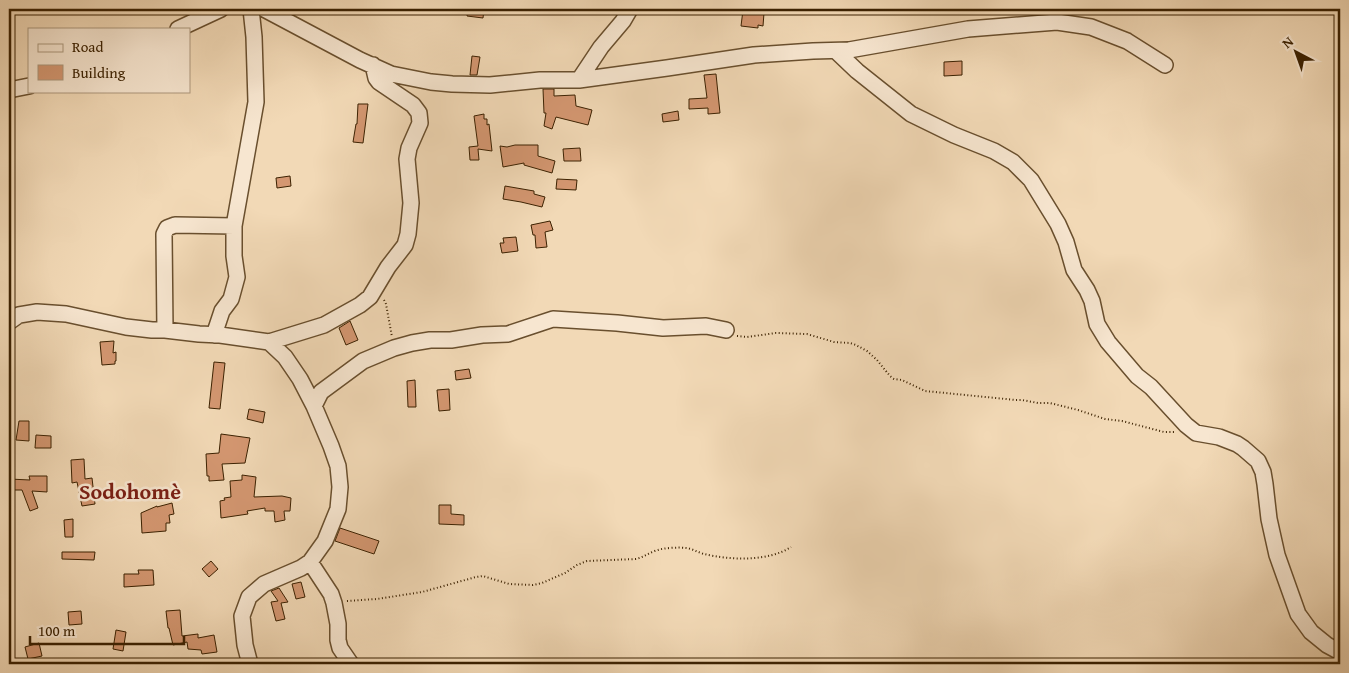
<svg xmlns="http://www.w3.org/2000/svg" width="1349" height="673" font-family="'Gentium Book Plus',serif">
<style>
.building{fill:#d49771;stroke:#3b2101}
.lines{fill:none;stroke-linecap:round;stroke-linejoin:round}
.minor-casing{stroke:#694f2e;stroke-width:18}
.path{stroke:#3b2101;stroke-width:2;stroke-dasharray:1 2.5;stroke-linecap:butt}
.minor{stroke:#f7e6d0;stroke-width:15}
.labels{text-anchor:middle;stroke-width:5;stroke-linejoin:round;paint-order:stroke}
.quarter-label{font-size:22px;font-weight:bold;fill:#7a1f14;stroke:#f7e6d0}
</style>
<rect width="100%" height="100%" fill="#f2d9b6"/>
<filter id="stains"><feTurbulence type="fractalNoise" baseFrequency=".004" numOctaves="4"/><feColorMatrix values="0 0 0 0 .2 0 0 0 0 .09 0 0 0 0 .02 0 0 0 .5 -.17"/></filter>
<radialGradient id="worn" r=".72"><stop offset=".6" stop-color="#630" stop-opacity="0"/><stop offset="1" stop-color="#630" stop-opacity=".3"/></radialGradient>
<!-- building -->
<path class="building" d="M468,9H484L483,18L467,16Z
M743,10L764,13L763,26L758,25V28L741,26Z
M472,56L480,57L477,75H470Z
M962,61V75L944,76V62Z
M716,74L720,113L708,114V108L689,109V99L707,98L704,75Z
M543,89H554V96L575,95L576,106L592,110L588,125L556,117L552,129L544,126L546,113H544Z
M358,104H368L363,143L353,142L356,124H357Z
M678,111L679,120L663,122L662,114Z
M484,114V119H487V125L489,124L492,151L478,149L479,160H470L469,147L478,146L474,116Z
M515,145H538V156L555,161L552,173L524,165V163L503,167L500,146L507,147Z
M580,148L581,161H564L563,149Z
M290,176L291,186L277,188L276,178Z
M557,179L577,180L576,190L556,189Z
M505,186L534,191V194L545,197L542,207L521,202L503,199Z
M550,221L553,230L545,232L547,247L536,248L535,235H533L531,225Z
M516,237L518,251L502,253L500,243H504L503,238Z
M350,321L358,340L346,345L339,328Z
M114,341L113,353L116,352V361H115V364L102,365L100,342Z
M214,362L225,363L220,409L209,408Z
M469,369L471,378L456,380L455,371Z
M415,380L416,407H408L407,381Z
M449,389L450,410L439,411L437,390Z
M249,409L265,412L263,423L247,419Z
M19,421H29V441L16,440Z
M221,434L250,438L245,463L222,464L224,480L209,481V476H207L206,454L219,453Z
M36,435L51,436V448H35Z
M84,459L85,479L92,478L95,504L82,506L77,482L72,483L71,460Z
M242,475L256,477L254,497L282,496L291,498L290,511H284L285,520L275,522L274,511H265V508L247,511L248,514L221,518L220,501L225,500L224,498L231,497L230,481L242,480Z
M29,476H47V492L32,491L38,508L30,511L22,490H9V479L30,480Z
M172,503L174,514L169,515L170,523H166V531L142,533L141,513L157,506V507Z
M439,505H451V514L464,515V525L439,524Z
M73,519V537H65L64,520Z
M340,528L379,541L374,554L335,541Z
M62,552H95L94,560L62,559Z
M211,561L218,569L209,577L202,569Z
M138,570H153L154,585L124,587V574H139Z
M301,582L305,597L296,599L292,584Z
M279,588L288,602L281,603L285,619L276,621L271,602L278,601L271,591Z
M180,610L182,636L198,634V638L214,635L217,652L202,654L201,650L188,649L187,642L173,645L169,628H168L166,611Z
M81,611L82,624L69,625L68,612Z
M116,630L126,632L123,651L113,649Z
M39,643L42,656L28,659L25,647Z"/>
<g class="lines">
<!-- minor casing -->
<g class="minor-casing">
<path id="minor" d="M264,9L360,60L391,74L431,82L452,84L490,85L540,80H579L667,68L754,55L813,51L849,50L968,29L1057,22L1091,27L1127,41L1165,65
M178,29L221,9
M836,51L857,71L911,114L954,135L994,151L1013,162L1031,180L1058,224L1066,242L1074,270L1087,290L1092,301L1097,324L1108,342L1137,376L1151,387L1186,425L1196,433L1219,437L1237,444L1243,448L1258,461L1263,472L1265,484L1269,519L1277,555L1298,614L1311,632L1327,645L1340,652
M579,80L601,47L623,21L630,9
M9,90L29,86
M234,226L256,102L254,37L251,9
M9,322L19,315L37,312L66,314L126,327L152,330H165L199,334L220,335L269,342L324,325L360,305L370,297L388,267L405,245L408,234L411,203L407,159L409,148L420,123L419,113L413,105L379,82L376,78L373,65
M165,330L164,234L167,228L175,225L234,226V256L237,277L231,299L222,311L214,335
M269,342L285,357L300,379L314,406
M310,562L331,594L334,603L338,624V640L340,648L351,664
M250,664L245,645L242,616L249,597L264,584L301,568L310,562L325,541L338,509L340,487L338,466L331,446L314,406L321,392L363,361L394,348L412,343L430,340H451L482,335L508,334L553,319L617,323L663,328L706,326L726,330"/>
</g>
<!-- path -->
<path class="path" d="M384,300L386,304L392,337
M737,336L747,337L776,333L807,334L834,342L850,343L856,345L867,351L877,360L890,376L894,379L902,380L925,391L1016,400H1022L1038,403H1050L1078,410L1105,419L1122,421L1164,432H1174
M347,601L377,599L422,592L476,577L483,576L509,584L533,585L542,583L565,573L577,565L587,561L636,559C644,557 650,552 658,550C663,548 679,547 685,548C691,548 697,552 704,554C729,560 768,562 791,547"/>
<!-- minor -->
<use href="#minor" class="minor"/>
</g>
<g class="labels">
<!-- quarter labels -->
<g class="quarter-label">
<text x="130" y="499">Sodohomè</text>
</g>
</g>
<!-- margin -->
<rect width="1349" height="673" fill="none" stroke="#f2d9b6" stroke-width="30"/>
<rect x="10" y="10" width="1329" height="653" fill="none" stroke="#3b2101" stroke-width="2.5"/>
<rect x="15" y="15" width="1319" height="643" fill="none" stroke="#3b2101"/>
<!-- legend -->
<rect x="28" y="28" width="162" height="65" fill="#f7e6d0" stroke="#ac977d"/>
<rect x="38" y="44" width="25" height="8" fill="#f7e6d0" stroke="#ac977d"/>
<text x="72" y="52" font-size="15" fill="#3b2101">Road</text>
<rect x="38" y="65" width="25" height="15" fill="#d49771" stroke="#ac977d"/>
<text x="72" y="78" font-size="15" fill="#3b2101">Building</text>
<!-- north arrow -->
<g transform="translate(1296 52) rotate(319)" stroke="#f7e6d0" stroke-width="4" paint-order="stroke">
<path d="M0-4L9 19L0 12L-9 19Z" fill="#3b2101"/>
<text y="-8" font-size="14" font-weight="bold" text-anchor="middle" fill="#3b2101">N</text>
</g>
<!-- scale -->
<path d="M30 636v8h154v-8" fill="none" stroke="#3b2101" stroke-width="2.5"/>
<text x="38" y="636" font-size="15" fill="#3b2101" stroke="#f7e6d0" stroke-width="4" paint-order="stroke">100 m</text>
<rect width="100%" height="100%" filter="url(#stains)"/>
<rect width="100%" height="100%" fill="url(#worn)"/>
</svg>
